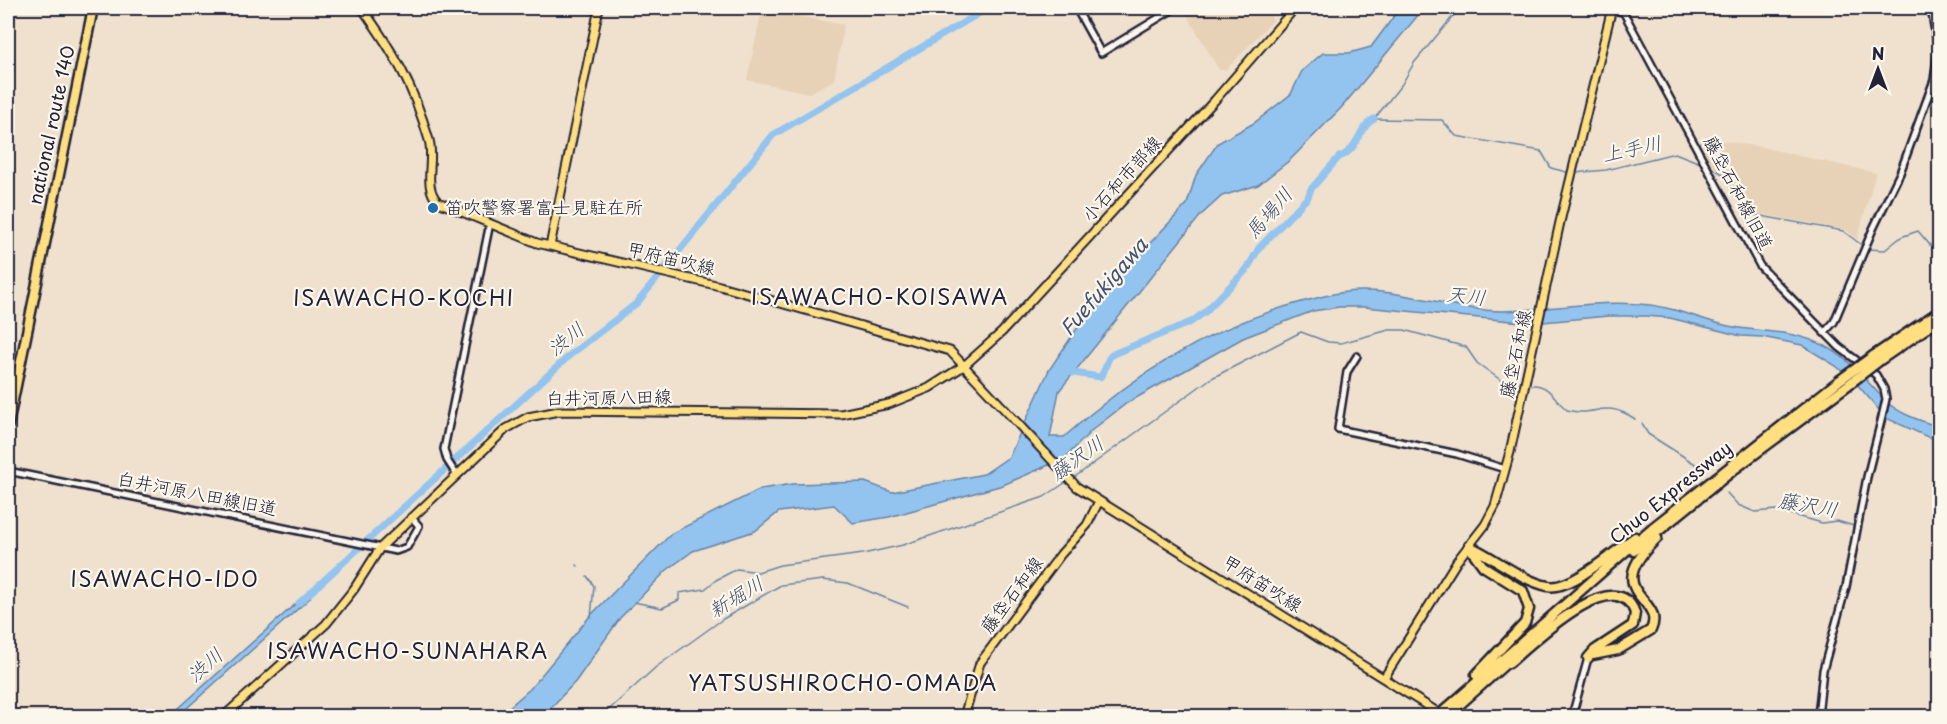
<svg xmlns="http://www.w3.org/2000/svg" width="1947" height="724" font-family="'Playpen Sans','Klee One',sans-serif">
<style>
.built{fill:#e7d2b7}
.water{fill:#93c4ef;stroke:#6683a7;stroke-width:1.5}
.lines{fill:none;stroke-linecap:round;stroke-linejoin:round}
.stream{stroke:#6683a7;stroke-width:1.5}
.river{stroke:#93c4ef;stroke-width:7}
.minor-casing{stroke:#22223b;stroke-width:10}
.major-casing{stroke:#22223b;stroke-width:11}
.highway-casing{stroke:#22223b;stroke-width:13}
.minor{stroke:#fbf7ec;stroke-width:5}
.major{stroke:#ffdf80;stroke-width:7}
.highway{stroke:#ffdf80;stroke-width:8}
.highway-bridge-casing{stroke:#22223b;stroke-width:13;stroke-linecap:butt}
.highway-bridge{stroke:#ffdf80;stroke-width:8}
.poi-dot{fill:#1f6fb2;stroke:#fbf7ec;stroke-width:2}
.labels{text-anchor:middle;stroke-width:4.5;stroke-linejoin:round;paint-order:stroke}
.street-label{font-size:18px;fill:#22223b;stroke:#fbf7ec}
.poi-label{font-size:18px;fill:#22223b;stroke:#fbf7ec;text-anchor:start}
.water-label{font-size:20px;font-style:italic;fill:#445371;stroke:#fbf7ec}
.quarter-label{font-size:21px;letter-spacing:1.5px;fill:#22223b;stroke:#fbf7ec}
</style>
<rect width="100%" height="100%" fill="#efe1cd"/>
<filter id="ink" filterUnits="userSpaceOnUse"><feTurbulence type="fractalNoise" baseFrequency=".0167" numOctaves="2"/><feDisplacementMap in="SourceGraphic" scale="12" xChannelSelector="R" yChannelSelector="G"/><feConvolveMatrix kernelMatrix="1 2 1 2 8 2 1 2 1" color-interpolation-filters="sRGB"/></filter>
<g filter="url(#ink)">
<!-- built -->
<path class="built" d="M1183,8H1266L1273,20L1226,70H1219Z
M762,9L844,25L834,80L810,93L747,80Z
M1705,138L1761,147L1876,173L1857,239L1846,230L1750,212L1724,172L1709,166L1704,158Z"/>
<!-- water -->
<path class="water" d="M1400,8H1424L1342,107L1290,160L1258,185L1222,196L1201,215L1059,391L1050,437H1064C1134,374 1213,325 1305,301C1325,296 1345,290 1366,291C1412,292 1460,311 1502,311C1552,310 1600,299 1650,305C1677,308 1701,320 1728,326C1758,332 1787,330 1816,342C1848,354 1865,381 1888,403C1900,414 1920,420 1935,426L1930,438L1886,418L1856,383L1836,366L1802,345L1762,337L1741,336L1670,318L1646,316H1608L1532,323L1364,307H1339L1313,311L1243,338L1127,403L1092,430L1065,458L1003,485L889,517L853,523L834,505L779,512L755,531L693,551L667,570L620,618L576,681L543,716H499L530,689L590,616L672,533L761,489L793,484L865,482L892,492L984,474L1009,457L1049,370L1097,299L1187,204L1196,175L1218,143L1254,123L1291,94L1302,71L1323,53H1349L1371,47Z
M302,598H310L178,716H170Z"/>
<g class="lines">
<!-- stream -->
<path class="stream" d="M1375,118L1402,84L1414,63L1460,8
M1374,119L1442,120L1456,136L1541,151L1551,168L1570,173
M1710,167L1723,174L1744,210L1750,214L1843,231L1863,246
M1574,173L1606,170L1675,153L1703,164
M1867,249L1885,250L1901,237L1918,231L1930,245L1940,250
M1532,385C1549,384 1555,400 1567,410C1597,418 1602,398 1635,419
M1642,424L1648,434L1700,467
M1072,479L1210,379L1301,332L1328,342L1341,343L1389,330H1404L1466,347L1477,363L1509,386L1520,388
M1727,493L1738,505L1755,512L1776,510L1822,523L1837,521L1854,526
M577,565L578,566
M587,576L594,586L591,617
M634,602L662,608L679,600V593L705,589L716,580L737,569L758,572L780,565L863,554L903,545L1044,497L1068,481
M602,716L656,667L723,619L781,585L823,580L848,583L908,607"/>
<!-- river -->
<path class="river" d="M1067,372L1100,377C1108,369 1104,360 1113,354L1191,322L1205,312L1247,269L1259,248L1308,197L1311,189L1339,157C1359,150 1358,127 1374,119
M1925,431L1940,437
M299,603L570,355L637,303L773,135L988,8"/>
<!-- minor casing -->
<g class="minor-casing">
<path id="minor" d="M1076,8L1101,53L1175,8
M1612,8L1624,13L1760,266L1839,347L1876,375L1884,389L1886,399L1882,417L1867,477L1846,587L1823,670L1818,716
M1824,333L1834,322L1873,229L1900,173L1934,80L1938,50L1931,8
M1357,356L1347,372L1338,429L1457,454L1505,469
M8,471L396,551L407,547L419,526L411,517
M456,474L447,460L444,449L490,223
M233,708L240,716
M1572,716L1588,658"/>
</g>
<!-- major casing -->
<g class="major-casing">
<path id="major" d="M362,8C395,54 413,85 429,140C435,161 422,186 438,202L537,243L720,286L950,351L1077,487L1434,710
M550,246L599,8
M1384,678L1457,561L1485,525L1495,506L1510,452L1560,222L1612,8
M224,716L326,624L354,589L380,548L506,429L528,417L559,411L841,414L889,404L929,388L965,365L1002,332L1215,100L1295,8
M964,716L980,663L1061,554L1087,525L1099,501"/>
</g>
<!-- highway casing -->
<g class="highway-casing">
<path id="highway" d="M1873,356L1940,311
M1879,361L1940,319
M8,425L93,8
M1469,546C1494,557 1522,581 1548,586C1570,591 1616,550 1635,537
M1469,547L1483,566L1523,591L1529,609L1525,623L1476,675
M1634,551L1736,468L1844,388
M1593,655L1618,650L1651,630C1667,596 1597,596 1657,538
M1509,663C1530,645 1616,560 1635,613L1633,625L1595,650L1588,658
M1438,716L1652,528L1840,380
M1447,716L1511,659"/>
</g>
<!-- minor -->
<use href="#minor" class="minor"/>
<!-- major -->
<use href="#major" class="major"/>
<!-- highway -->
<use href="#highway" class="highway"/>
<!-- highway-bridge casing -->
<g class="highway-bridge-casing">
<path id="highway-bridge" d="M1840,380L1873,356
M1844,388L1879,361"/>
</g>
<!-- highway-bridge -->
<use href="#highway-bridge" class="highway-bridge"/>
</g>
</g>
<!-- markers -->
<circle class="poi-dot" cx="433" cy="208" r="6"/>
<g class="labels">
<!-- street labels -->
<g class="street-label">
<text transform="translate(52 125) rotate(-78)" y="6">national route 140</text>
<text transform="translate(1122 179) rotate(-48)" y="6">小石和市部線</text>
<text transform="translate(1738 193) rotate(62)" y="6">藤垈石和線旧道</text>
<text transform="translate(671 259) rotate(13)" y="6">甲府笛吹線</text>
<text transform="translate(1516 354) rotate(-78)" y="6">藤垈石和線</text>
<text transform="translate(609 398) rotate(-1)" y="6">白井河原八田線</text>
<text transform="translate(1671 493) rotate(-39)" y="6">Chuo Expressway</text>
<text transform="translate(197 494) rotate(11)" y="6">白井河原八田線旧道</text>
<text transform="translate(1262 584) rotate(32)" y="6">甲府笛吹線</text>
<text transform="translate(1012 595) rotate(-53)" y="6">藤垈石和線</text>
</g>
<!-- poi labels -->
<g class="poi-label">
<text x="445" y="214">笛吹警察署富士見駐在所</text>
</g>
<!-- water labels -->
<g class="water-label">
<text transform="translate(1632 149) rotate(-12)" y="7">上手川</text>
<text transform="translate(1269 213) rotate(-49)" y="7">馬場川</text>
<text transform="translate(1104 287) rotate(-49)" y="7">Fuefukigawa</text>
<text transform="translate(1466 296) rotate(6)" y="7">天川</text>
<text transform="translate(566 339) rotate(-39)" y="7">渋川</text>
<text transform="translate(1077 458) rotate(-35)" y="7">藤沢川</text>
<text transform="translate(1808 505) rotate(10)" y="7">藤沢川</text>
<text transform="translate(736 597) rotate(-31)" y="7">新堀川</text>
<text transform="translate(205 665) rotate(-42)" y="7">渋川</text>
</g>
<!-- quarter labels -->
<g class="quarter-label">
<text x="880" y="305">ISAWACHO-KOISAWA</text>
<text x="404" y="306">ISAWACHO-KOCHI</text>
<text x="165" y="587">ISAWACHO-IDO</text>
<text x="408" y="659">ISAWACHO-SUNAHARA</text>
<text x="843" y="691">YATSUSHIROCHO-OMADA</text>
</g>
</g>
<!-- margin -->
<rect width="1947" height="724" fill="none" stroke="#fbf7ec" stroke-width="30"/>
<rect x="15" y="15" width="1917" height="694" fill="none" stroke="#22223b" stroke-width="2" filter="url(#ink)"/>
<!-- north arrow -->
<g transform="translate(1878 69)" stroke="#fbf7ec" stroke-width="4.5" paint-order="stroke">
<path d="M0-4.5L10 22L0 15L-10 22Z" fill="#22223b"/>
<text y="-9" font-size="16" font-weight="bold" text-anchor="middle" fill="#22223b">N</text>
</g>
</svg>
